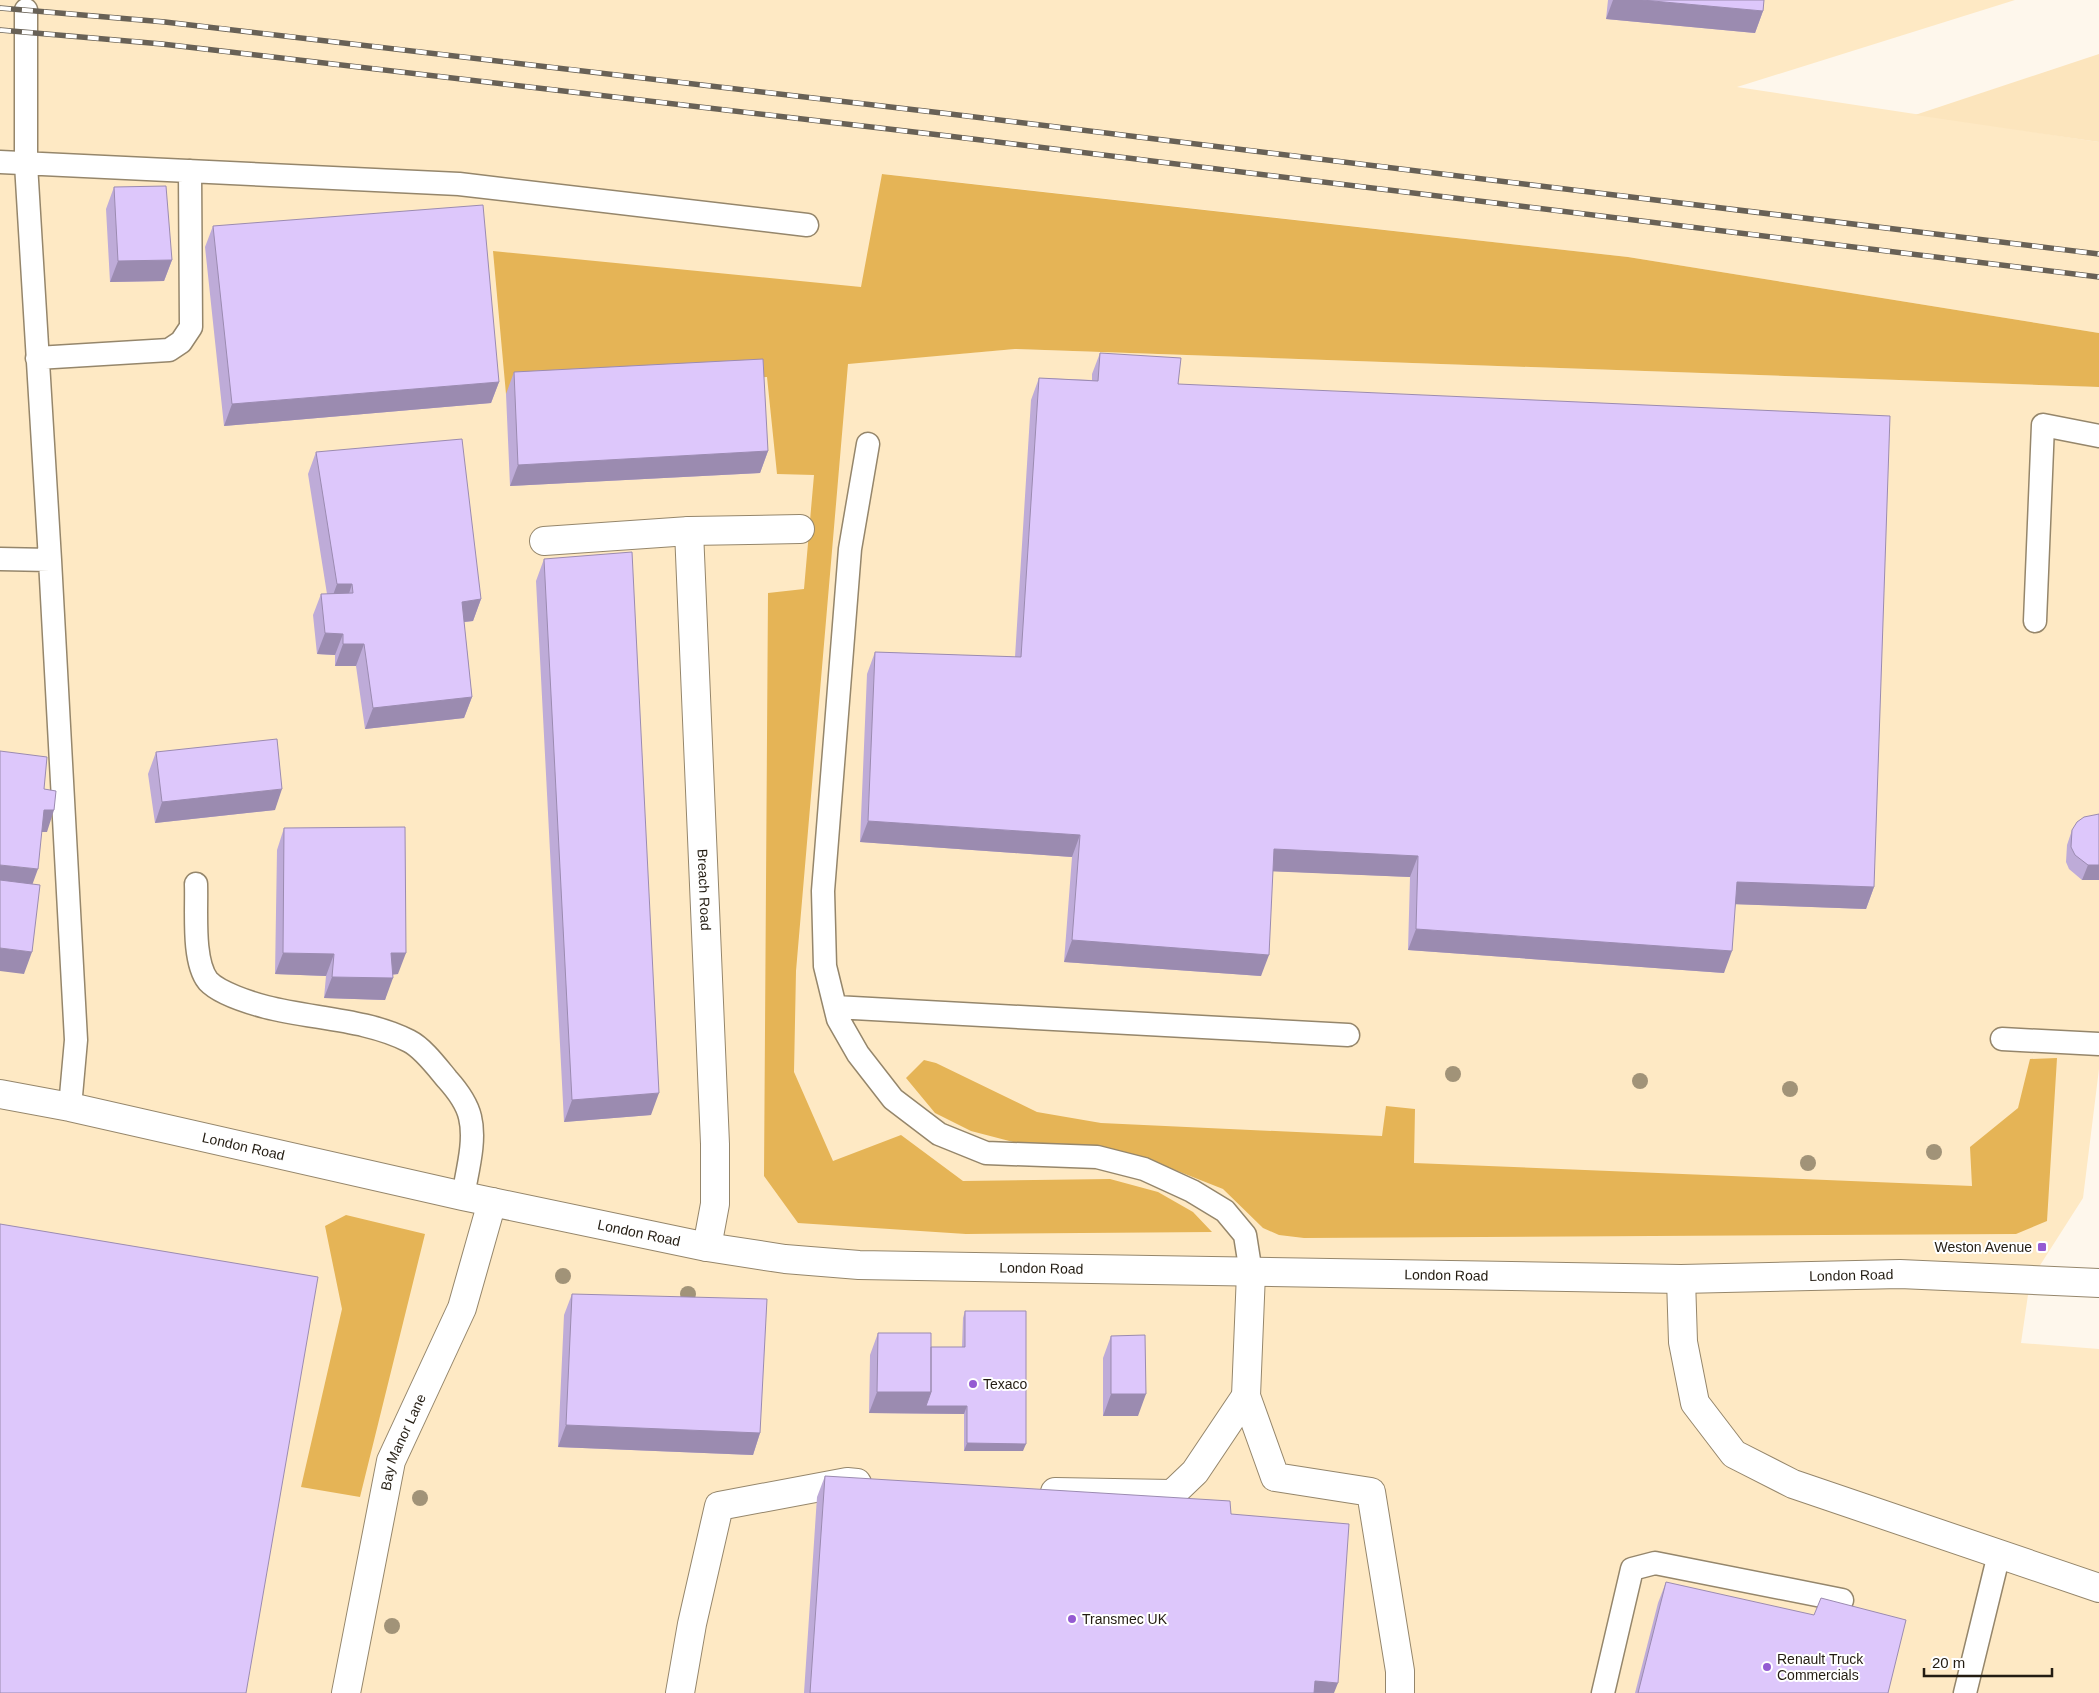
<svg xmlns="http://www.w3.org/2000/svg" width="2099" height="1693" font-family="Arial,sans-serif">
<style>
.built{fill:#fee9c4}
.green{fill:#fce5bd}
.forest{fill:#e5b456}
.lines{fill:none;stroke-linecap:round;stroke-linejoin:round}
.service-casing{stroke:#95866b;stroke-width:25}
.minor-casing{stroke:#95866b;stroke-width:30}
.tertiary-casing{stroke:#95866b;stroke-width:30}
.service{stroke:#fff;stroke-width:22}
.minor{stroke:#fff;stroke-width:28}
.tertiary{stroke:#fff;stroke-width:28}
.rail-casing{stroke:#686156;stroke-width:5.5}
.rail{stroke:#fff;stroke-width:4;stroke-dasharray:11;stroke-linecap:butt}
.tree{fill:#a19378}
.wall{fill:#beabd8}
.shaded-wall{fill:#9b8bb0}
.building{fill:#ddc7fb;stroke:#9b8bb0}
.poi-dot{fill:#945ad2;stroke:#fff;stroke-width:2}
.labels{text-anchor:middle;stroke-width:4;stroke-linejoin:round;paint-order:stroke}
.street-label{font-size:14px;fill:#231c12;stroke:#fff}
.poi-label{font-size:14px;fill:#231c12;stroke:#fff;text-anchor:start}
</style>
<rect width="100%" height="100%" fill="#fef7ec"/>
<!-- built -->
<path class="built" d="M0,0H2015L1737,87L2099,142V333L1628,257L883,174L848,363L1015,349L2099,387V1069L2083,1198L2030,1281L2021,1343L2099,1349V1693H0Z"/>
<!-- green -->
<path class="green" d="M2099,54V142L1915,115Z"/>
<!-- forest -->
<path class="forest" d="M882,174L1628,257L2099,333V387L1015,349L848,364L796,971L794,1072L833,1161L901,1135L963,1181L1110,1179L1158,1192L1193,1212L1212,1232L966,1234L798,1223L764,1176L768,593L804,589L814,475L777,474L767,377L506,394L493,251L861,287Z
M2057,1058L2047,1221L2016,1234L1304,1238L1279,1235L1263,1228L1223,1189L1170,1168L1118,1155L1021,1144L971,1131L935,1113L906,1078L924,1060L936,1063L1037,1112L1101,1123L1382,1136L1386,1106L1415,1109L1414,1163L1972,1186L1970,1147L2018,1108L2030,1059Z
M346,1215L425,1234L360,1497L301,1487L342,1309L325,1226Z"/>
<g class="lines">
<!-- service casing -->
<g class="service-casing">
<path id="service" d="M26,10V164L50,560L76,1040L70,1107
M0,162L459,184L807,225
M37,358L169,350L181,342L191,327L190,171
M868,444L850,549L823,891L825,966L838,1019L858,1054L893,1099L939,1134L986,1153L1097,1157L1144,1169L1192,1191L1225,1211L1245,1235L1251,1273
M0,559L50,560
M2035,621L2043,425L2099,436
M196,884C197,910 192,961 208,981C219,993 251,1003 266,1007C313,1019 366,1019 409,1041C423,1048 437,1067 447,1079C456,1089 467,1104 470,1117C476,1141 467,1172 463,1196
M835,1007L1348,1035
M2002,1039L2099,1044
M1603,1693L1632,1569L1655,1563L1842,1600
M1965,1693L1999,1554"/>
</g>
<!-- minor casing -->
<g class="minor-casing">
<g id="minor">
<path id="s1" d="M689,531L715,1144V1204L707,1247"/>
<path d="M544,541L689,531L800,529"/>
<path d="M1251,1273L1246,1396L1275,1477L1371,1492L1400,1671V1693"/>
<path d="M1055,1492L1172,1494L1195,1472L1246,1396"/>
<path id="s2" d="M346,1693L391,1461L462,1308L492,1202"/>
<path d="M680,1693L692,1624L719,1506L847,1482L857,1483"/>
</g>
</g>
<!-- tertiary casing -->
<g class="tertiary-casing">
<g id="tertiary">
<path id="s3" d="M0,1094L70,1107L463,1196L707,1247L785,1259L859,1265L1681,1279L1900,1274L2099,1283"/>
<path d="M1681,1279L1683,1342L1695,1403L1734,1454L1793,1484L2099,1588"/>
</g>
</g>
<!-- service -->
<use href="#service" class="service"/>
<!-- minor -->
<use href="#minor" class="minor"/>
<!-- tertiary -->
<use href="#tertiary" class="tertiary"/>
<!-- rail casing -->
<g class="rail-casing">
<path id="rail" d="M0,8L165,22L942,113L2099,254
M0,30L162,44L940,135L2099,277"/>
</g>
<!-- rail -->
<use href="#rail" class="rail"/>
</g>
<!-- trees -->
<g class="tree">
<circle cx="1453" cy="1074" r="8"/>
<circle cx="1640" cy="1081" r="8"/>
<circle cx="1790" cy="1089" r="8"/>
<circle cx="1934" cy="1152" r="8"/>
<circle cx="1808" cy="1163" r="8"/>
<circle cx="563" cy="1276" r="8"/>
<circle cx="688" cy="1294" r="8"/>
<circle cx="420" cy="1498" r="8"/>
<circle cx="392" cy="1626" r="8"/>
</g>
<!-- wall -->
<path class="wall" d="M1608,0H1764L1763,11L1755,33L1606,19Z
M114,187L172,260L164,281L110,282L106,209Z
M213,226L499,382L491,403L224,426L205,247Z
M1100,353L1178,384L1874,887L1866,909L1735,904L1724,973L1408,950L1410,877L1273,871L1261,976L1064,962L1072,857L860,842L867,674L875,652L1015,657L1031,400L1039,378L1092,380V374Z
M514,372L768,451L760,473L510,486L506,394Z
M316,452L481,599L473,621L464,622L472,697L464,718L365,729L356,666H335V655L317,654L313,615L321,594H327L308,474Z
M544,559L651,1115L564,1122L536,581Z
M156,752L275,810L155,823L148,774Z
M2099,814V880H2082L2069,869L2066,862L2067,845L2072,830Z
M284,828L398,974L392,975L385,1000L324,998L326,976L275,974L277,850Z
M572,1294L760,1433L753,1455L558,1447L564,1315Z
M965,1311L1023,1451H964V1414L869,1413L870,1355L878,1333L931,1347H962L963,1318Z
M1111,1336L1138,1416H1103V1358Z
M825,1476L1231,1514L1334,1693H804L817,1497Z
M1666,1582L1888,1693H1635L1658,1603Z"/>
<!-- shaded-wall -->
<path class="shaded-wall" d="M1613,0H1642L1763,11L1755,33L1606,19Z
M172,260L164,281L110,282L118,261Z
M499,382L491,403L224,426L232,404Z
M768,451L760,473L510,486L518,465Z
M337,584H352L345,606H329Z
M481,599L473,621L454,623L462,602Z
M325,633L343,634L335,655L317,654Z
M343,644H364L356,666H335Z
M472,697L464,718L365,729L373,708Z
M282,789L275,810L155,823L162,802Z
M44,810H54L47,832H36Z
M868,821L1080,835L1072,857L860,842Z
M1274,849L1418,856L1410,877L1266,871Z
M0,865L38,869L30,891L0,888Z
M2088,865H2099V880H2082Z
M1737,882L1874,887L1866,909L1729,904Z
M1416,929L1732,951L1724,973L1408,950Z
M1072,940L1269,955L1261,976L1064,962Z
M0,948L32,952L24,974L0,971Z
M283,953L334,954L326,976L275,974Z
M391,953H406L398,974L383,975Z
M332,977L393,978L385,1000L324,998Z
M659,1093L651,1115L564,1122L572,1100Z
M877,1392H931L967,1406L964,1414L869,1413Z
M1111,1394H1146L1138,1416H1103Z
M566,1425L760,1433L753,1455L558,1447Z
M967,1443L1026,1444L1023,1451H964Z
M1315,1681L1338,1683L1334,1693H1310Z"/>
<!-- building -->
<path class="building" d="M1642,0H1764L1763,11Z
M166,186L172,260L118,261L114,187Z
M483,205L499,382L232,404L213,226Z
M1100,353L1181,358L1178,384L1890,416L1874,887L1737,882L1732,951L1416,929L1418,856L1274,849L1269,955L1072,940L1080,835L868,821L875,652L1021,657L1039,378L1098,381Z
M763,359L768,451L518,465L514,372Z
M462,439L481,599L462,602L472,697L373,708L364,644H343V634L325,633L321,594L353,593L352,584H337L316,452Z
M632,552L659,1093L572,1100L544,559Z
M277,739L282,789L162,802L156,752Z
M0,751L47,757L44,789L56,791L54,810H44L38,869L0,865Z
M2099,814V865H2088L2075,855L2071,847L2072,830L2077,822L2084,817Z
M405,827L406,953H391L393,978L332,977L334,954L283,953L284,828Z
M0,880L40,885L32,952L0,948Z
M0,1224L318,1277L246,1693H0Z
M572,1294L767,1299L760,1433L566,1425Z
M965,1311H1026V1444L967,1443V1406H926L931,1392V1347H965Z
M878,1333H931V1392H877Z
M1145,1335L1146,1394H1111V1336Z
M825,1476L1230,1501L1231,1514L1349,1524L1338,1683L1315,1681L1314,1693H810Z
M1666,1582L1814,1615L1821,1598L1906,1620L1888,1693H1638Z"/>
<!-- markers -->
<g class="poi-dot">
<rect x="2037" y="1242" width="10" height="10" rx="2.5"/>
<circle cx="973" cy="1384" r="5"/>
<circle cx="1072" cy="1619" r="5"/>
<circle cx="1767" cy="1667" r="5"/>
</g>
<g class="labels">
<!-- street labels -->
<g class="street-label">
<text dy="5" stroke="none"><textPath href="#s1" startOffset="359">Breach Road</textPath></text>
<text dy="5" stroke="none"><textPath href="#s3" startOffset="249">London Road</textPath></text>
<text dy="5" stroke="none"><textPath href="#s3" startOffset="654">London Road</textPath></text>
<text dy="5" stroke="none"><textPath href="#s3" startOffset="1059">London Road</textPath></text>
<text dy="5" stroke="none"><textPath href="#s3" startOffset="1869">London Road</textPath></text>
<text dy="5" stroke="none"><textPath href="#s3" startOffset="1464">London Road</textPath></text>
<text dy="5" stroke="none"><textPath href="#s2" startOffset="258">Bay Manor Lane</textPath></text>
</g>
<!-- poi labels -->
<g class="poi-label">
<text x="2032" y="1252" text-anchor="end">Weston Avenue</text>
<text x="983" y="1389">Texaco</text>
<text x="1082" y="1624">Transmec UK</text>
<text x="1777" y="1664">Renault Truck<tspan x="1777" dy="16">Commercials</tspan></text>
</g>
</g>
<!-- scale -->
<path d="M1924 1668v8h128v-8" fill="none" stroke="#231c12" stroke-width="2.5"/>
<text x="1932" y="1668" font-size="15" fill="#231c12" stroke="#ffffff" stroke-width="4" paint-order="stroke">20 m</text>
</svg>
